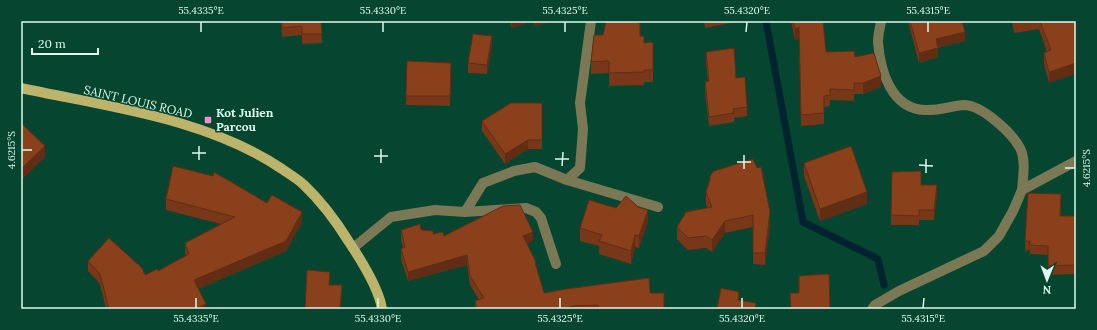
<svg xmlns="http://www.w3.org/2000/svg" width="1097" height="330" font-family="Lora,serif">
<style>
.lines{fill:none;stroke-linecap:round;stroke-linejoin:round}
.stream{stroke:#00242f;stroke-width:7}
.street{stroke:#7b7855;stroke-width:10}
.primary{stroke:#bcb46a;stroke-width:10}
.wall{fill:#783718}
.shaded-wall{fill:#612d14}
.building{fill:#8b401c;stroke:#612d14}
.ticks{fill:none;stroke:#defaec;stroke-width:1.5}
.poi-dot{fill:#f690cf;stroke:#06452f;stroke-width:1.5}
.labels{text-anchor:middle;stroke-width:3;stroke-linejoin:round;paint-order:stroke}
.street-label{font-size:12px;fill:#defaec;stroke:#06452f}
.poi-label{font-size:12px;font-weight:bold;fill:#defaec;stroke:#06452f;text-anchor:start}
.neatline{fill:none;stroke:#defaec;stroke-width:1.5}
.ticks-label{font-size:10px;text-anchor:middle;fill:#defaec}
</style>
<rect width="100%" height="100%" fill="#06452f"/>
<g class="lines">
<!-- stream -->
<path class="stream" d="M766,21L803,222L878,259L884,285"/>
<!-- street -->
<path class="street" d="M881,21C880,28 878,35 878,42C880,70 891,109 925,110C938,111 951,106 964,105C982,105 1012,133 1020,148C1026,159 1023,178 1022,190
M567,180L580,168L583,129L580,103L591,21
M465,212L526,208L536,212L541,218L556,264
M353,248L391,217L435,210L465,212L483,183L514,171L535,167L567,180L658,207
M872,309L875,305L899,291L984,251L999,236L1013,211L1022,190L1076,161"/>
<!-- primary -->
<path class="primary" d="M21,88C108,107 207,118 282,169C289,174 298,179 304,185C322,202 336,221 349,242C361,260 379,288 382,309"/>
</g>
<!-- wall -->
<path class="wall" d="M281,21H321L322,43L302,44V35L282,37Z
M510,21H553L535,26L533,21L512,28Z
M704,21H741L705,28Z
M791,21H823L826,52L855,57L881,87L863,94H854V101L830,100V106L824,107V124L801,126L799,38L795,40Z
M908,21H962L965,41L938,48V57L919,63Z
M1012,21H1076L1049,83L1044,64V53L1047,52L1039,29L1014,33Z
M640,36L644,43L653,42V82H644V85L609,86V73L591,74V62Z
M492,45L487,74L468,73V63Z
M706,52L736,78L747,107V116L734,118V122L709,126L705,92V82H708L706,62Z
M407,61L451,73L450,106L406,105Z
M542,103V149H528L505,164L482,131V121Z
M21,123L45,157L22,179L21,178Z
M804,163L867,204L820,221L804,176Z
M892,172L921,185L937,194L934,220H919V225H891Z
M710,176L770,224L765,265L753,264V227L725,233L712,252L706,248L688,250L677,239V227L707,208L706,204V192L710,182Z
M166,199L302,223L286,251L198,289L206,309H106L100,284L88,271V261L145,275L158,271L186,256L185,253V243L221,224L166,210Z
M1060,216L1076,217V274L1048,275V255L1030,254V250L1025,251V241Z
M648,222L639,248L635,247L631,264L599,254V246L580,241V228Z
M401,230H421L433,234L444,236L533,241L527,244L536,268L544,293H650L664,309H475V301L479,300L470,285L467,265L408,281L401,259V249L403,248L401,240Z"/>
<!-- shaded-wall -->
<path class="shaded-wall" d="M512,21H533L512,28Z
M535,21H553L535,26Z
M799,27V38L795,40V29Z
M965,32V41L938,48V57L919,63V53L936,39Z
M492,36V45L487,74V65Z
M1076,63V74L1049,83V72Z
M881,76V87L863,94V83Z
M528,140V149L505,164V154Z
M45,146V157L22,179V168Z
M937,185V194L934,220V210Z
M867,192V204L820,221V209Z
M648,210V222L639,248V236Z
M302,212V223L286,251L194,291V280Z
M770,212V224L765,265V253Z
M725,221V233L712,252V240Z
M533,232V241L523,245V236Z
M635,235V247L631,264V251Z
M467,255V265L408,281V272Z
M342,285V294L341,309H340Z
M206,304V309H195Z
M574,306V309H562Z"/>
<!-- building -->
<path class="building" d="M282,21H321L322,34H302V26L282,28Z
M606,21H629L640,23V36H644V43L653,42V70H644V72L609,73V61L591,62L594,35H603Z
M793,21H823L826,52L854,51L855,57L874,53L881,76L863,83H854V90L830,89V95L824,96V113L801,115L799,27L795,29Z
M910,21H962L965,32L936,39L938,48L919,53Z
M1040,21H1076V63L1049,72L1044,53L1051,50Z
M473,34L492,36L487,65L468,63Z
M734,48L736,78L745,77L747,107L733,109L734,113L709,117L705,82L709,81L706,52Z
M407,61L451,63L450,96H406Z
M511,103H542V140H528L505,154L482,121Z
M21,123L45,146L22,168L21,167Z
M851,146L867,192L820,209L804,163Z
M753,159L757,168L761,167L770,212L765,253H753V215L725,221L712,240L706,236L688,238L677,227L686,212L712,207L706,192L710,180V176L714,171Z
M173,166L213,176L214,172L267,203L272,195L302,212L286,241L194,280L206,304L195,309H109L100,274L88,261L109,238L142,268L145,275L157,269L158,271L189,254L185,243L235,217L166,199Z
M921,171V185H937L934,210H919V216L891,215L892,172Z
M1028,193L1061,194L1060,216H1075L1076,217V265L1048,266V246L1030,245V241H1025Z
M626,196L638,207L648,210L639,236L635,235L631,251L599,241L602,235L580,228L589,200L616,208Z
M520,205L533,232L523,236L536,262H535L544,293L566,289L649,278L650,293H664V309H598V305L574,306L562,309H477L475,301L484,298L470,276L467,255L408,272L401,249L405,247L401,230L420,224L421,230L433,231V234L443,232L444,236L503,206Z
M307,270L330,272L329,285H342L340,308H335V309H305Z
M829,274L830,309H791L790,293H799V276Z
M721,288L739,292L738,300L756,303L755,309H717Z"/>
<!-- ticks -->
<path class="ticks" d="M201,32V22M383,32V22M565,32V22M746,32L747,22M928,32V22M22,150H32M192,153H206M374,156H388M555,159H569M199,160V146M737,162H751M381,163V149M919,165L933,166M562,166L563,152M1065,168H1075M744,169V155M926,173V159M196,308V298M378,308V298M560,308V298M742,308V298M923,308L924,298"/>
<!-- markers -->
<rect class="poi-dot" x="204" y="116" width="8" height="8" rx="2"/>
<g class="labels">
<!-- street labels -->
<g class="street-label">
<text transform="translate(138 102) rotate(13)" y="4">SAINT LOUIS ROAD</text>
</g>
<!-- poi labels -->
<g class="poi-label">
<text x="216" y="117">Kot Julien<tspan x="216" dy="14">Parcou</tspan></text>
</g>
</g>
<!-- border -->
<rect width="1097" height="330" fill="none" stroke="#06452f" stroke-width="44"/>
<!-- north arrow -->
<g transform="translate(1047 280) rotate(181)" stroke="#06452f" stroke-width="3" paint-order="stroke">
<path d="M0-3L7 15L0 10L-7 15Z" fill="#defaec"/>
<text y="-6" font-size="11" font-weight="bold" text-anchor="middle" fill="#defaec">N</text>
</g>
<!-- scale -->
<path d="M32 48v6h66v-6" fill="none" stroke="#defaec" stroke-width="2"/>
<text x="38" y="48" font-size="12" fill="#defaec" stroke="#06452f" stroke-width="3" paint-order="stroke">20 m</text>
<rect x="22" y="22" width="1053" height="286" class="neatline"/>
<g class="ticks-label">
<text x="201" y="14">55.4335°E</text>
<text x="383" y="14">55.4330°E</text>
<text x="565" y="14">55.4325°E</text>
<text x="747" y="14">55.4320°E</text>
<text x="928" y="14">55.4315°E</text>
<text transform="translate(11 150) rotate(-90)" y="4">4.6215°S</text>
<text transform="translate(1086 168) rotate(-90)" y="4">4.6215°S</text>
<text x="196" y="322">55.4335°E</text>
<text x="378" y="322">55.4330°E</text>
<text x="560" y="322">55.4325°E</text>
<text x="742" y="322">55.4320°E</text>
<text x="923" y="322">55.4315°E</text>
</g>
</svg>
